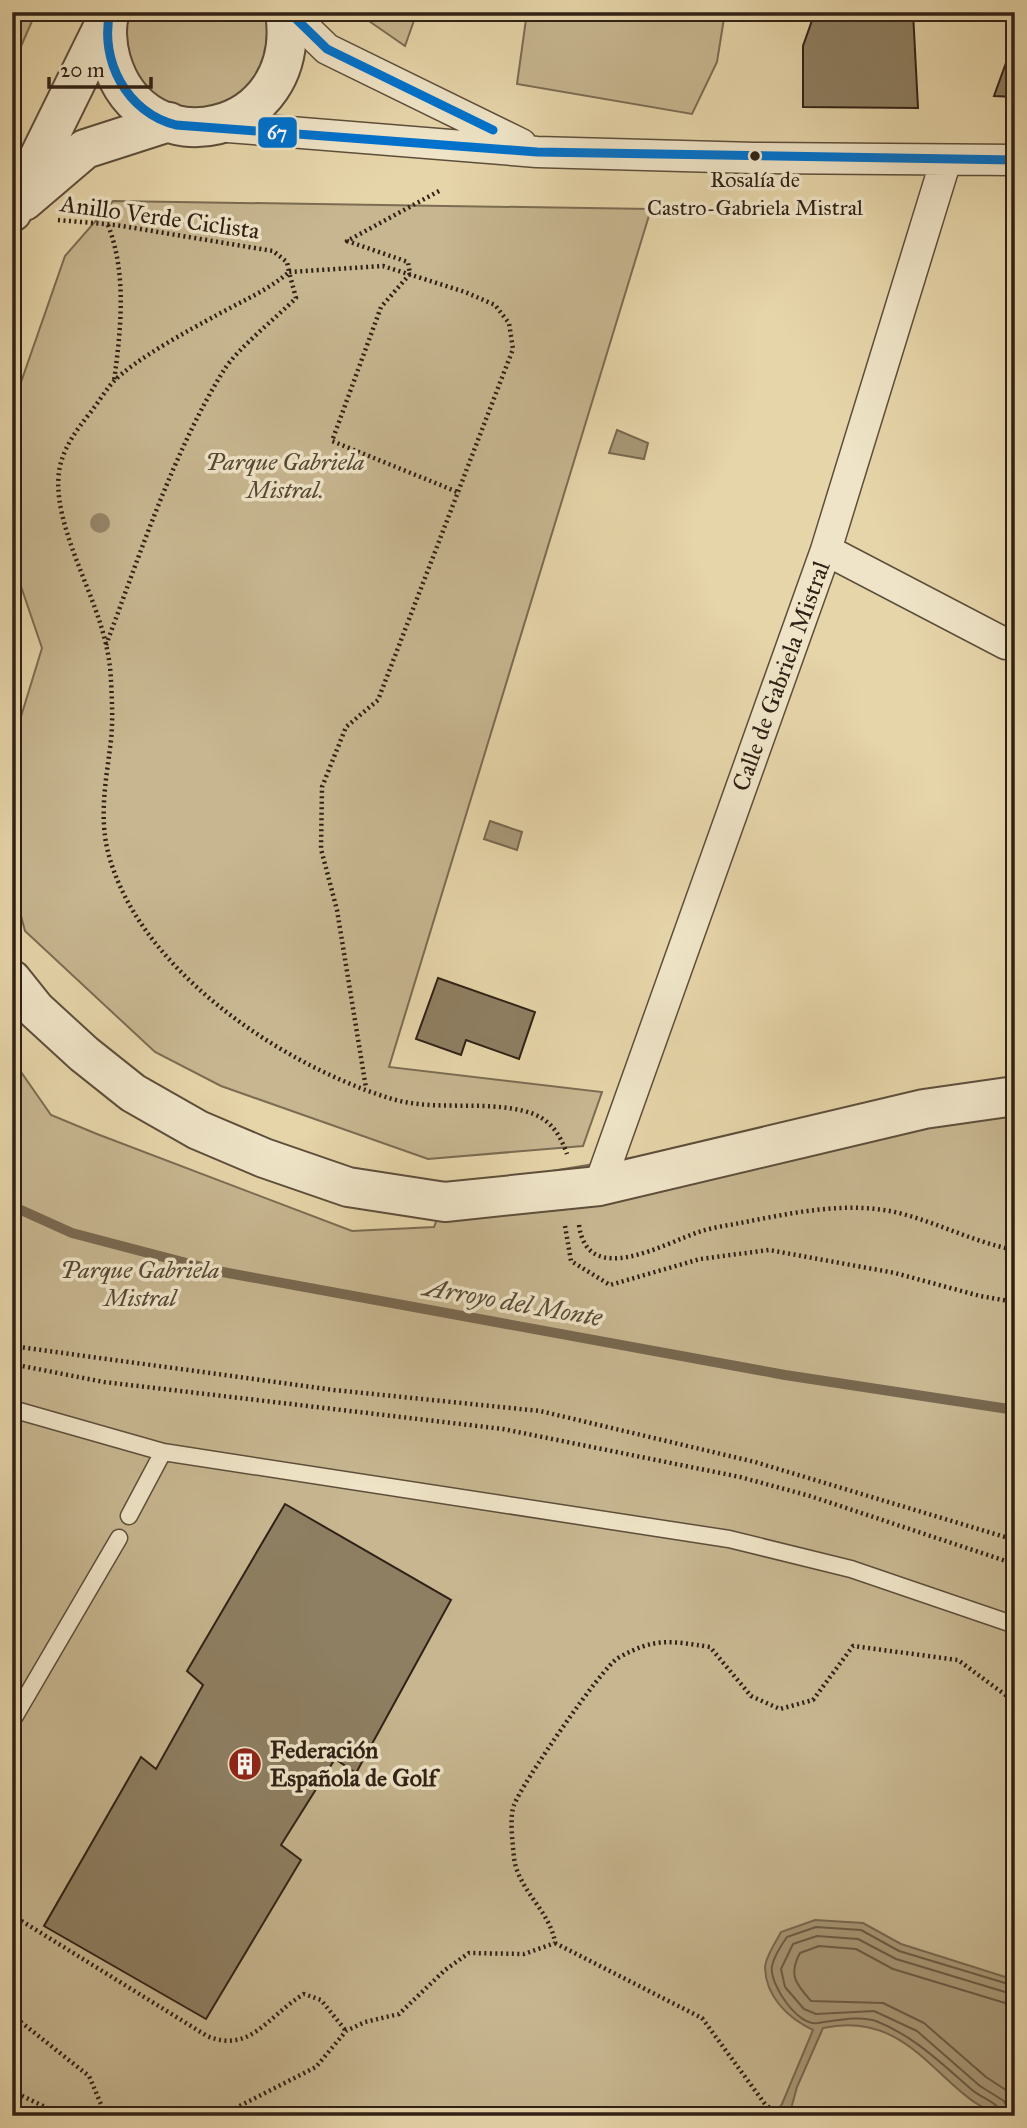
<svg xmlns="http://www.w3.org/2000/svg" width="1027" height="2128" font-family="'IM FELL Great Primer',serif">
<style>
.green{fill:#c7b690;stroke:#7b6c53;stroke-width:2}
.water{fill:#a89877;stroke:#786850;stroke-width:2}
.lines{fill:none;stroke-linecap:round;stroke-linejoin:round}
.shore{stroke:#6c5c46;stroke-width:2}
.stream{stroke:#786850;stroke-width:10}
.building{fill:#8e7f62;stroke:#2f2116;stroke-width:2}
.service-casing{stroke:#5d4e3b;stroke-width:19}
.minor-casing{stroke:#5d4e3b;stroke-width:33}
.tertiary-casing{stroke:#5d4e3b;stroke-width:42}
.path{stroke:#2f2116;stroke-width:4.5;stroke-dasharray:2 3.5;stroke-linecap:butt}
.service{stroke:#efe4c7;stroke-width:16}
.minor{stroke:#efe4c7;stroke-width:30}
.tertiary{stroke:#efe4c7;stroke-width:38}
.bus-1-casing{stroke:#efe4c7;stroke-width:14}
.bus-1{stroke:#0072ce;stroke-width:9}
.tree{fill:#968669}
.bus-dot{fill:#2f2116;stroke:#efe4c7;stroke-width:2.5}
.labels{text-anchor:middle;stroke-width:7;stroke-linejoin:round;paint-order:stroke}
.bus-label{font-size:22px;fill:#2f2116;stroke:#efe4c7}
.street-label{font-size:24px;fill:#2f2116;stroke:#efe4c7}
.park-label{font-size:24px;font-style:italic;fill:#554634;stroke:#efe4c7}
.poi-label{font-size:24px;font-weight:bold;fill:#2f2116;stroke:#efe4c7;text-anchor:start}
.water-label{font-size:26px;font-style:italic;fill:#594b38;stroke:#efe4c7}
.line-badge{stroke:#efe4c7;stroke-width:2.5}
.badge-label{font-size:19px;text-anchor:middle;font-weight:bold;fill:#fff}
</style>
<rect width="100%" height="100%" fill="#e6d5a9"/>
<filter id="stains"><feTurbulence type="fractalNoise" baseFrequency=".00286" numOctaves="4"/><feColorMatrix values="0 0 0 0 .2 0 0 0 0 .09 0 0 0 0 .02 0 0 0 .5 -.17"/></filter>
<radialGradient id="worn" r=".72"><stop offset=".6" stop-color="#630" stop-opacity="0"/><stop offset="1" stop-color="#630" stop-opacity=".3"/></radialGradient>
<!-- green -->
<path class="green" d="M12,12H36L12,67Z
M129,12H266L271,29L270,52L248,94L203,113L154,99L126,57L124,31Z
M356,12H417L405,46Z
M527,12H725L717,62L692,114L517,84Z
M113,201L651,209L389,1067L602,1092L583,1146L428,1159L221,1086L155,1052L25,931L12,882V746L42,648L12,560V408L65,256Z
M12,1059L51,1115L97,1134L352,1231L434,1227L450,1188L924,1109L1015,1104V2116H12Z"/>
<!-- water -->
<path class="water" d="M617,430L648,443L644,459L609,453Z
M490,821L522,832L517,850L484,839Z
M815,1920L863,1923L901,1944L1015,1980V2116C947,2116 921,2006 823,2028L797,2087L789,2116H773L782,2104L813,2030C788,2018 766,1997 765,1968C765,1957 776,1942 781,1932Z"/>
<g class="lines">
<!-- shore -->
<path class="shore" d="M1015,2006L893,1969L856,1949L819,1946L800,1953C788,1975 796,1984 811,2001L883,2003L924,2023L986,2077L1015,2096
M1002,2116C1000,2102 980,2098 971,2089C941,2063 914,2036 876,2021C859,2015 835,2021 818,2023C798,2027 769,1984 772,1966C774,1957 782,1944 787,1937L816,1927L861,1930L899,1951L1015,1986
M1011,2116L1004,2101L980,2086L917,2031L874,2011L816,2014L804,2009L785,1987L781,1969L793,1944L817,1936L858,1939L896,1959L1015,1995"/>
<!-- stream -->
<path class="stream" d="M12,1206L72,1233L217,1271L785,1375L1015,1410"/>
</g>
<!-- building -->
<path class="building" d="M815,12H913L918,108L803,107V46Z
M1015,38V97L994,96Z
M438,978L535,1012L519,1059L466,1040L461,1055L416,1039Z
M285,1504L451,1600L356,1773L335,1759L281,1845L301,1860L206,2019L44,1926L141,1757L156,1769L203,1685L187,1671Z"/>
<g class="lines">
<!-- service casing -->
<g class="service-casing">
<path id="service" d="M12,1409L163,1452L729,1539L851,1569L1015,1625
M129,1516L163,1452
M12,1721L119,1538"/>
</g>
<!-- minor casing -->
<g class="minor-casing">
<path id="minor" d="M289,12L327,49L521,144
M215,126L537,152L755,158L1015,160
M826,550L1006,644L1015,643
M599,1186L826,550L946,160"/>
</g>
<!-- tertiary casing -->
<g class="tertiary-casing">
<path id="tertiary" d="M110,12C105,26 107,46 111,60C143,171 304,137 285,12
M24,201L85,149L169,122
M12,212L107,19
M12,980L36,1010L84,1054L133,1093L198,1130L264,1158L348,1187L445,1202L599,1186L924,1109L1015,1096"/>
</g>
<!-- path -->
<path class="path" d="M439,191L347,241L408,262L410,274L381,307L332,441L460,493
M58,220L116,225L273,251L287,262L289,272C267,291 242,301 217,315C189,330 134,360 113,382C105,391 98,403 90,413C62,448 52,469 62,514C75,571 109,621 111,681C112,701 113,720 111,740C107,775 100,807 106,843C130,964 279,1064 389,1098C432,1112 480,1100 524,1111C549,1117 559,1132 567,1154
M108,225C127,274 121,329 114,381
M106,645C139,557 174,450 224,370C238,348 276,318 296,298L289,272L383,266L465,292L495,305L509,323L513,349L378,700L346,727L322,787L321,849L337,910L366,1088
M579,1225C587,1289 665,1243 699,1232C710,1228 723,1226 735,1224C787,1214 846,1200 899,1213C939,1223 973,1242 1015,1250
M565,1226L571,1261L610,1285L700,1259L769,1250L895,1273L980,1296L1015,1302
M12,1346L334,1390L540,1411L755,1462L1015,1540
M12,1364L104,1382L503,1429L740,1477L810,1496L1015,1564
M1005,1537L1015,1529
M12,1915L207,2036C251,2054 267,2016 304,1994L321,2000L346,2031
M555,1943L702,2018L765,2104L779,2116
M12,2015L89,2076L106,2116
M12,2091L64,2116
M220,2116L316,2067L346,2031L365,2022L399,2014L445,1970L469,1953L524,1954L555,1943C551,1912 518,1890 514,1858C513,1845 509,1818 514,1805C521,1785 602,1667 618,1658C655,1637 671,1641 710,1647L751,1696L780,1709L813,1700L853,1646L958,1660L1015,1702"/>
<!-- service -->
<use href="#service" class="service"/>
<!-- minor -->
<use href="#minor" class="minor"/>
<!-- tertiary -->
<use href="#tertiary" class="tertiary"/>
<!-- bus-1 casing -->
<g class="bus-1-casing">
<path id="bus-1" d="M110,12C99,60 127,113 176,125L537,152L1015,160
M289,12L327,49L493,130"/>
</g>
<!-- bus-1 -->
<use href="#bus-1" class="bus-1"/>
</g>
<!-- trees -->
<circle class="tree" cx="100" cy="523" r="10"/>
<!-- icons -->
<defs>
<g id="building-disc" transform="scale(1.75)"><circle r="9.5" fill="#8f2418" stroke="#efe4c7"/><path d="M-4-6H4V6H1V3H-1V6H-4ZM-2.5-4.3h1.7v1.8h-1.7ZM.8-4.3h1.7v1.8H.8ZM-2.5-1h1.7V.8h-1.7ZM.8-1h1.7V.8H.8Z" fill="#fff"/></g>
</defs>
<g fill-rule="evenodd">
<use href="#building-disc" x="245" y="1764"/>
</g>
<!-- markers -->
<circle class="bus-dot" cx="755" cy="156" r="6"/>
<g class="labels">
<!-- bus labels -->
<g class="bus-label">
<text x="755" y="187">Rosalía de<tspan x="755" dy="28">Castro-Gabriela Mistral</tspan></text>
</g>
<!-- street labels -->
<g class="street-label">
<text transform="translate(160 217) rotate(8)" y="8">Anillo Verde Ciclista</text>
<text transform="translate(781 676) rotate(-70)" y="8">Calle de Gabriela Mistral</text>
</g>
<!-- park labels -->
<g class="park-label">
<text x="285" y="470">Parque Gabriela<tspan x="285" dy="28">Mistral.</tspan></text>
<text x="140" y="1278">Parque Gabriela<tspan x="140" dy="28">Mistral</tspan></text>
</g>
<!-- poi labels -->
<g class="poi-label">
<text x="270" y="1758">Federación<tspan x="270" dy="28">Española de Golf</tspan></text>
</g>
<!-- water labels -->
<g class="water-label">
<text transform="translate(513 1302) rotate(10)" y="9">Arroyo del Monte</text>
</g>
</g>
<rect class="line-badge" x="257" y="116" width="41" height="33" rx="7" fill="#0072ce"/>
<g class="badge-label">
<text x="277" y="139">67</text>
</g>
<!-- margin -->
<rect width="1027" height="2128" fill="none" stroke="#e6d5a9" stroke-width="42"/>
<rect x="14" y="14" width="999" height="2100" fill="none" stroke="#2f2116" stroke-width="3.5"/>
<rect x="21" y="21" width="985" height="2086" fill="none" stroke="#2f2116" stroke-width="2"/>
<!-- scale -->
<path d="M49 77v10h102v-10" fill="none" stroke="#2f2116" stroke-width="3.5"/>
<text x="60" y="77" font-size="21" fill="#2f2116" stroke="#efe4c7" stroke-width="5" paint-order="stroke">20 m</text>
<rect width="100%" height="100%" filter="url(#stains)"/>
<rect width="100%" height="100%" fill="url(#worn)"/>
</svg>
